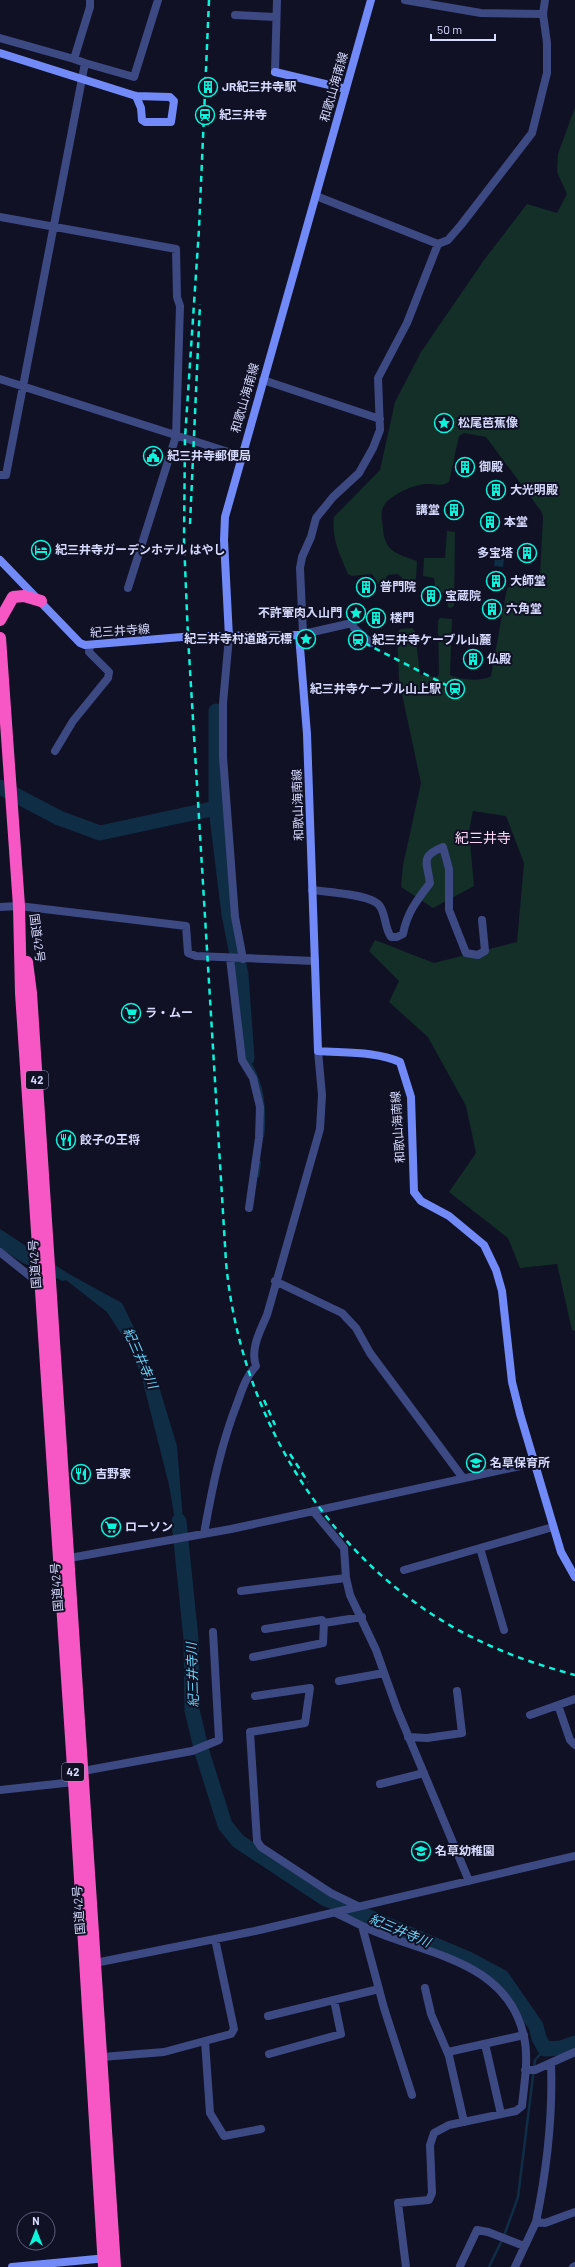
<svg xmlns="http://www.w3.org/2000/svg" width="575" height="2267" font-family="Barlow,'Noto Sans JP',sans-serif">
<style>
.green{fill:#132f28}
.water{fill:#0f2e45}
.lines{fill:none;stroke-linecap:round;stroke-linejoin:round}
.stream{stroke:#0f2e45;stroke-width:2.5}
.river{stroke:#0f2e45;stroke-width:15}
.street{stroke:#3d4982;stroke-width:8}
.secondary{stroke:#728af8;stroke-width:8}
.highway{stroke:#f757c4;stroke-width:12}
.rail{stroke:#0cf3db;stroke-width:2.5;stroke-dasharray:6 5;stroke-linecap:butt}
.labels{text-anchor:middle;stroke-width:4;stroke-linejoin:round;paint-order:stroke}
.shield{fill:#101125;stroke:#9b9ebc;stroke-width:1}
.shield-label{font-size:11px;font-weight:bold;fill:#d6dafd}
.poi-label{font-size:12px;font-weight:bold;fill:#d6dafd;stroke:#101125;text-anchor:start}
.street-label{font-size:12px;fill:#d6dafd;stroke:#101125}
.water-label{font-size:13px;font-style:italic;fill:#69d3f8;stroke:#101125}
.quarter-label{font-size:14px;fill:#fdd8f7;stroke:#101125}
</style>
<rect width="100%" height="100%" fill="#101125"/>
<!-- green -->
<path class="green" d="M575,107V1331L572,1330L557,1264L520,1268L508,1238L449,1192L476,1153L466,1106L428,1037L389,1002L399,981L369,951L375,940L434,963L517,942L524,863L506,816L473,811L469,831L474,886L433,908L401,887L403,865L421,783L399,680L397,633L400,629L412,628L415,631L420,675L436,677L439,675L438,621L440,618L452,619L450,675C460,680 482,682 491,676L507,588L511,585L536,582L540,575L543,516L541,511L486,437L464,433L459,436L449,482C440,488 429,482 419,485C407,488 386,497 382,510C381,515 382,522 383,528C384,552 398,554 417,561L416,579L405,581L398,574L388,575L386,578L388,590L384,592L372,574L352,576L348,574C340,555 331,538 334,517L380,470L395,402L421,352L484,260L527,204L557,213L567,194L557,172L558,154Z
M447,531L455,532L454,606L450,608L448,607L447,594L441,592L439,587L435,586L434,578L423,576L424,558H445Z"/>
<!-- water -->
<path class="water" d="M496,547L506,548L505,555L499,554L498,558L504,559L503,567L494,566Z
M0,1229L69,1274L122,1303L138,1336L160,1390L177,1446L184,1533L177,1531L169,1485L142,1378L131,1349L107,1312L66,1280L63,1281L23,1263L0,1248Z"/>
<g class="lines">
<!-- stream -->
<path class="stream" d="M247,1058C263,1082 266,1107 263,1136
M258,1176L260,1162
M489,2267L504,2236L518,2197L535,2060L545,2049"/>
<!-- river -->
<path class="river" d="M216,711V808L229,914L241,975L247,1058
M0,787L59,818L100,833L216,808
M179,1521L191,1639L192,1710L202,1752L225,1825L238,1841L324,1898L468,1959L502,1977L536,2026L539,2038L545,2049L561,2048L575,2043"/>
<!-- street -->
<path class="street" d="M405,0L481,13L543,14
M235,15L276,17
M0,38L74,59
M85,63L134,77L158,0
M275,72L277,0
M316,196L438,244
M0,217L176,249L177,297L180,306L176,436L128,588
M0,379L241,456
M263,380L380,419
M0,475H6L85,63L74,59L90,7V0
M303,634L300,568L302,557L311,537L316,518L333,497L359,473L373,448L380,430L378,378L407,323L438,244L448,240L461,225L532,133L547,73V43L543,14L545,0
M299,635L352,623L354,628L371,643
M229,637L223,703V757L235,917L243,959
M55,751L73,721L108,678L109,672L89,652L90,646
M312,890C327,892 370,894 379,905C386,913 384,927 391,937H397L403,934C407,913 417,900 430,883C427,862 420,856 443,847L449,869V910L466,953L478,955L485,951L482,920
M0,907L19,906L186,926L188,953L196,956L315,961
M230,958L242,1060L253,1078L260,1107L259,1138L249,1208
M0,1252L41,1285
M275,1281L342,1313L356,1328L370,1353L463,1478
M313,1511L344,1548L346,1578L350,1595L376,1650L397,1709L469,1881
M204,1534C212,1488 221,1444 238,1401C243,1387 246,1377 256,1366C250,1349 260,1331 267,1315L320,1129L322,1095L318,1051
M480,1548L504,1630
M64,1559L231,1529L534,1463
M404,1570L553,1527
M241,1591L346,1578
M265,1629L322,1620L324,1623L362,1617
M253,1657L323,1643L324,1623
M339,1681L384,1673
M255,1696L310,1688L305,1723L250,1732L257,1841L261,1847L331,1893L358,1906
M558,1705L570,1740L575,1745
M530,1715L575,1699
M408,1737L427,1738L462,1733L457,1691
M83,1771L192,1751L219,1740L213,1632
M380,1784L424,1773
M0,1790L74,1782
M336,1913C347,1918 357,1924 369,1929C428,1955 508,1961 524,2037C529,2059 524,2085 522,2106L516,2111L449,2125L434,2133L430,2145L432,2193L429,2200L398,2203L406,2267
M362,1926L384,2008L412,2095
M90,1964L255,1931L575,1856
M425,1988L431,2014L449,2056L464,2122
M268,2016L379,1989
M205,2041L210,2113L224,2136L261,2129
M485,2044L501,2114
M448,2052L524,2035
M269,2054L341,2034L334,2000
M102,2057L164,2052L231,2034L234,2029L215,1939
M525,2070H535L575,2052
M536,2222C547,2169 553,2117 551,2063
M460,2266L477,2230L488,2232L524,2246
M515,2267L536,2222L545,2223L575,2212
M573,2267L575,2266"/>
<!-- secondary -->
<path class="secondary" d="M0,53L136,96L170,97L174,101L171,122H145L142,120L141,108L136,96
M275,72L346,89
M0,560L80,643L85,645L194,636L299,635L307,734L318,1051C344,1053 376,1051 400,1062L411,1097L414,1192L421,1201L449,1216L484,1245L496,1270L502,1291L512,1382L520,1414L561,1552L575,1577
M229,637L224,540L225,517L371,0
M12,2267L107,2258"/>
<!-- highway -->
<path class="highway" d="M0,620L13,597L24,596L41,601
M0,638L19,906L21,993L74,1782L104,2267
M27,962L31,993L115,2267"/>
<!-- rail -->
<path class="rail" d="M209,0L199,229L185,438L184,541L188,637L226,1262C239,1407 319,1547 446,1623C486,1647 530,1663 575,1675
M190,524L200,304
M355,638L454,689
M264,1400L275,1425
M290,1454L308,1482"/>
</g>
<!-- icons -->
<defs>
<g id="building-ring" transform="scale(1)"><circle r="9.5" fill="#101125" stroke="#0cf3db" stroke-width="1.5"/><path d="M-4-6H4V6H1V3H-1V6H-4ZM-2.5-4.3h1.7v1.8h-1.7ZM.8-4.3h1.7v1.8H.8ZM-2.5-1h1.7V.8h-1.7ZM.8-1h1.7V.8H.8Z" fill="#0cf3db"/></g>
<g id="station-ring" transform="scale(1)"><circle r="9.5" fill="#101125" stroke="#0cf3db" stroke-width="1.5"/><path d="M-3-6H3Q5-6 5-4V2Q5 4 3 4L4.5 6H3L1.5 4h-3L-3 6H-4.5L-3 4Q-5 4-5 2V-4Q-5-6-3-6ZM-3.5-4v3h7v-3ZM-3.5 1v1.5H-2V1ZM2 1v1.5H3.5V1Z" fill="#0cf3db"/></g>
<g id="sight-ring" transform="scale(1)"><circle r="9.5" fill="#101125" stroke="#0cf3db" stroke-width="1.5"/><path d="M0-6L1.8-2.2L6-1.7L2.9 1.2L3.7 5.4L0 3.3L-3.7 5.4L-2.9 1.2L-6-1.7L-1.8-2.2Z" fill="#0cf3db"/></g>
<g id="civic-ring" transform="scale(1)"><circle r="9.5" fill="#101125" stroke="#0cf3db" stroke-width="1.5"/><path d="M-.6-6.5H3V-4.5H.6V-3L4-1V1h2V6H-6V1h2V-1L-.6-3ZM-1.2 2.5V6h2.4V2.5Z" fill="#0cf3db"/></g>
<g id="hotel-ring" transform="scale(1)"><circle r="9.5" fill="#101125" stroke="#0cf3db" stroke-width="1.5"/><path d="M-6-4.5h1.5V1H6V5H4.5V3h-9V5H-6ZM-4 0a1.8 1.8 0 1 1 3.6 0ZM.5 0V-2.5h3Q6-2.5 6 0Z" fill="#0cf3db"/></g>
<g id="supermarket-ring" transform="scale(1)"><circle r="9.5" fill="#101125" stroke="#0cf3db" stroke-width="1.5"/><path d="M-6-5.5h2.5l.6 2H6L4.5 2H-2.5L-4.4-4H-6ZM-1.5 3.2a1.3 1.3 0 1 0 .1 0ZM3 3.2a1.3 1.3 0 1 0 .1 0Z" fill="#0cf3db"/></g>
<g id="restaurant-ring" transform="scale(1)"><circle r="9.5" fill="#101125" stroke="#0cf3db" stroke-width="1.5"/><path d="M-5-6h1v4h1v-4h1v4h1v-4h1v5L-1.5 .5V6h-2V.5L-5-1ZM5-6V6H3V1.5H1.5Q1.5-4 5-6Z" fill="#0cf3db"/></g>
<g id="school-ring" transform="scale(1)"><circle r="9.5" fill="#101125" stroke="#0cf3db" stroke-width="1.5"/><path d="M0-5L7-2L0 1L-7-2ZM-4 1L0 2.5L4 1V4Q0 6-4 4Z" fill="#0cf3db"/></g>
</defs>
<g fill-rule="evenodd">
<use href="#building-ring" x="208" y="87"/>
<use href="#station-ring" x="205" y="115"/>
<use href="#sight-ring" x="444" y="423"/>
<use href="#civic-ring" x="153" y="456"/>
<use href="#building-ring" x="465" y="467"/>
<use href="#building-ring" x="496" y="490"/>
<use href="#building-ring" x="454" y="510"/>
<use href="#building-ring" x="490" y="522"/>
<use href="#hotel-ring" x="41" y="550"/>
<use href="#building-ring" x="527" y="553"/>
<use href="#building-ring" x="496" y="581"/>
<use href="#building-ring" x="366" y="587"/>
<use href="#building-ring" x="431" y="596"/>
<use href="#building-ring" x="492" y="609"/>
<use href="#sight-ring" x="356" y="613"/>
<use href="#building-ring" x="376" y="618"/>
<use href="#sight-ring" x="306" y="639"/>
<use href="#station-ring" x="358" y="640"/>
<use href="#building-ring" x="473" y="659"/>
<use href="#station-ring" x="455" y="689"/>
<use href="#supermarket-ring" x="131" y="1013"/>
<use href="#restaurant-ring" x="66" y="1140"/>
<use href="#school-ring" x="476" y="1463"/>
<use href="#restaurant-ring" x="81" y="1474"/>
<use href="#supermarket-ring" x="111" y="1527"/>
<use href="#school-ring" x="421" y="1851"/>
</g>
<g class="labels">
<!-- shield labels -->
<g class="shield">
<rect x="26" y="1071" width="22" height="18" rx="3"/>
<rect x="62" y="1763" width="22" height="18" rx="3"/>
</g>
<g class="shield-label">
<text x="37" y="1084">42</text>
<text x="73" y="1776">42</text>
</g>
<!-- poi labels -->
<g class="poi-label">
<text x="222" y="91">JR紀三井寺駅</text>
<text x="219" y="119">紀三井寺</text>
<text x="458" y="427">松尾芭蕉像</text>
<text x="167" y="460">紀三井寺郵便局</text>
<text x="479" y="471">御殿</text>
<text x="510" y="494">大光明殿</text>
<text x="440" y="514" text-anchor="end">講堂</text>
<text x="504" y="526">本堂</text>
<text x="55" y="554">紀三井寺ガーデンホテル はやし</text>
<text x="513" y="557" text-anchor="end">多宝塔</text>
<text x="510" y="585">大師堂</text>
<text x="380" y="591">普門院</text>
<text x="445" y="600">宝蔵院</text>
<text x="506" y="613">六角堂</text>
<text x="342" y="617" text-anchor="end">不許葷肉入山門</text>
<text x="390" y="622">楼門</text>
<text x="292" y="643" text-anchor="end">紀三井寺村道路元標</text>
<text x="372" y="644">紀三井寺ケーブル山麓</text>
<text x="487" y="663">仏殿</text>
<text x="441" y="693" text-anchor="end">紀三井寺ケーブル山上駅</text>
<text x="145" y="1017">ラ・ムー</text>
<text x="80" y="1144">餃子の王将</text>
<text x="490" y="1467">名草保育所</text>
<text x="95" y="1478">吉野家</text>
<text x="125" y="1531">ローソン</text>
<text x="435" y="1855">名草幼稚園</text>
</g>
<!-- street labels -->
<g class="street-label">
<text transform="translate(334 87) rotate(-74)" y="4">和歌山海南線</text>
<text transform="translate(245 398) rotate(-74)" y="4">和歌山海南線</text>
<text transform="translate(120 631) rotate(-4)" y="4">紀三井寺線</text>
<text transform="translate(298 805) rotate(-92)" y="4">和歌山海南線</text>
<text transform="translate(37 938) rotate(82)" y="4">国道42号</text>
<text transform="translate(398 1127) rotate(-94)" y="4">和歌山海南線</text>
<text transform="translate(35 1264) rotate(-94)" y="4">国道42号</text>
<text transform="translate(57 1587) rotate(-94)" y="4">国道42号</text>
<text transform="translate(79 1910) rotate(-94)" y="4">国道42号</text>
</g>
<!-- water labels -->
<g class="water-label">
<text transform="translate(141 1358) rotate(66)" y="5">紀三井寺川</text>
<text transform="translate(192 1675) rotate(-92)" y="5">紀三井寺川</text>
<text transform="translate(400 1930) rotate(23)" y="5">紀三井寺川</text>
</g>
<!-- quarter labels -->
<g class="quarter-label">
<text x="483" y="843">紀三井寺</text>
</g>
</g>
<!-- north arrow -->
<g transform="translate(36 2231)"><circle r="19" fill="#101125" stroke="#5f617b"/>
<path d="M0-3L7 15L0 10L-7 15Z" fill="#0cf3db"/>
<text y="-6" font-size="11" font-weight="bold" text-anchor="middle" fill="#d6dafd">N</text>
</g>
<!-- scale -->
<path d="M431 34v6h64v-6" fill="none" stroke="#d6dafd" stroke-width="2"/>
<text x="437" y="34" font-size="12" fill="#d6dafd" stroke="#101125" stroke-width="3" paint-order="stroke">50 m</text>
</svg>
